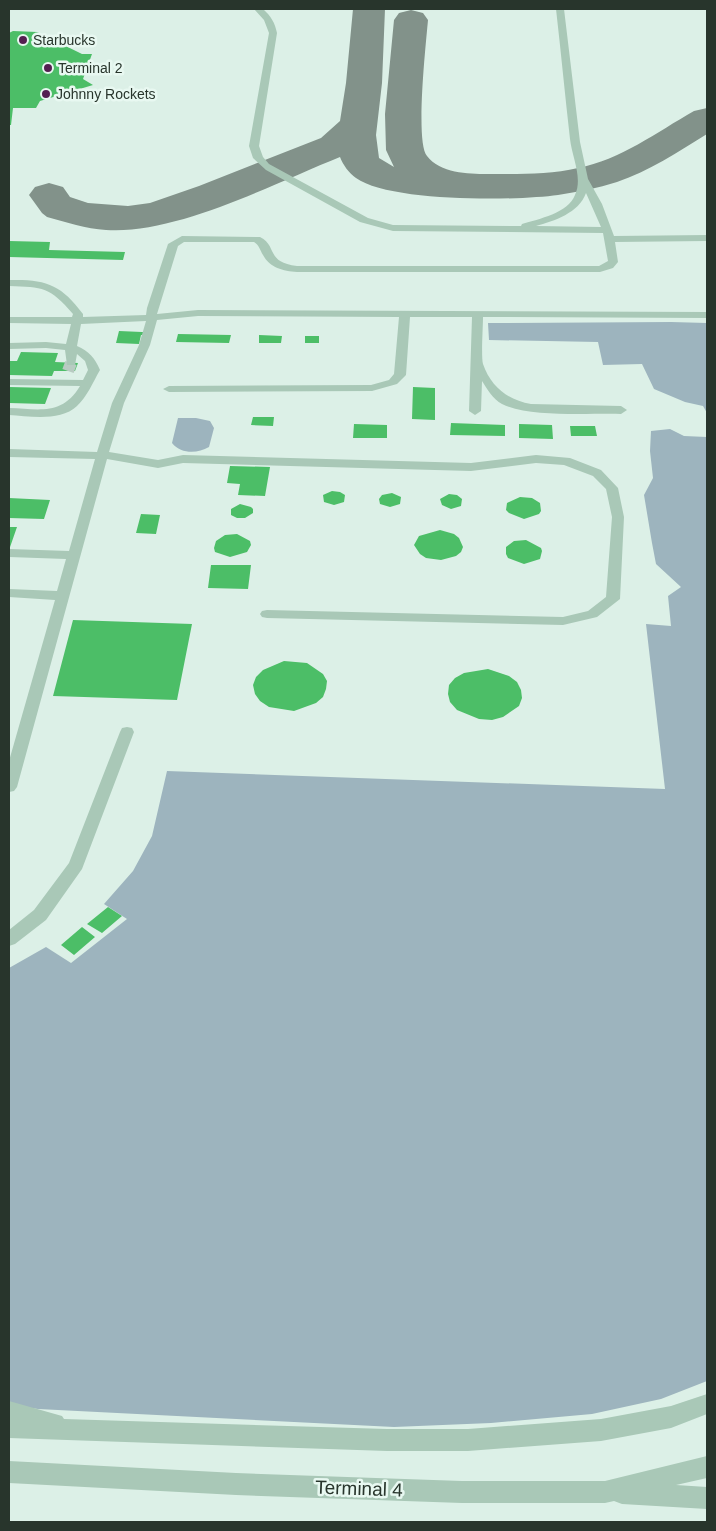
<svg xmlns="http://www.w3.org/2000/svg" width="716" height="1531" font-family="Helvetica,sans-serif">
<style>
.green{fill:#9db4be}
.lines{fill:none;stroke-linecap:round;stroke-linejoin:round}
.taxiway{fill:#82928a;fill-rule:evenodd}
.building{fill:#4cbe67}
.minor-tunnel{stroke:#b8cbc2;stroke-width:12;stroke-dasharray:12 5.5;stroke-linecap:butt}
.minor{fill:#a9c8b7;fill-rule:evenodd}
.poi-dot{fill:#542051;stroke:#e8f8f1;stroke-width:2}
.labels{text-anchor:middle;stroke-width:5;stroke-linejoin:round;paint-order:stroke}
.far-poi-label{font-size:14px;fill:#28352c;stroke:#e8f8f1;text-anchor:start}
.near-street-label{font-size:19px;fill:#28352c;stroke:#e8f8f1}
</style>
<rect width="100%" height="100%" fill="#dcf0e7"/>
<!-- green -->
<path class="green" d="M671,322L707,323V413L703,406L685,402L654,389L642,364L603,365L598,342L489,340L488,323Z
M178,418H196L210,421L214,428L209,447C197,454 181,454 172,443Z
M670,429L684,436L707,437V1381L661,1399L592,1414L491,1423L394,1427L38,1409L9,1405V968L46,947L71,963L127,919L104,904L133,871L152,836L167,771L665,789L646,624L671,626L668,596L681,587L656,564L652,543L644,495L653,478L650,451L651,431Z"/>
<g class="lines">
<!-- taxiway -->
<path class="taxiway" d="M353,9H385L382,83L376,135L379,158L394,167L386,150L385,114L394,20L399,13L411,10L423,13L428,20C426,43 415,142 427,156C440,173 468,174 487,174C517,174 549,175 578,168C620,160 657,132 694,111L707,108V134C678,152 649,171 617,182C598,188 577,192 558,195C515,201 389,202 356,178C349,173 343,165 340,157C275,183 176,235 106,230C86,229 66,222 47,217L42,213L29,195L35,187L49,183L63,187L70,197L88,203L128,206L150,203L199,186L321,138L340,121L346,83Z"/>
</g>
<!-- building -->
<path class="building" d="M13,31L37,32L82,54H92L83,79L93,85L40,101L36,108H13L11,125H9V33Z
M9,241L50,242L49,250L125,252L123,260L9,257Z
M119,331L142,332H147V335H141L139,344L116,343Z
M178,334L231,335L229,343L176,342Z
M259,335L282,336L281,343H259Z
M305,336H319V343H305Z
M21,352L58,353L55,362L78,363L75,371H54L52,376L9,375V361H17Z
M9,387L51,388L45,404L9,403Z
M413,387L435,388V420L412,419Z
M253,417H274L273,426L251,425Z
M451,423L505,425V436L450,435Z
M354,424L387,425V438H353Z
M519,424L552,425L553,439L519,438Z
M570,426H595L597,436H571Z
M230,466L270,467L265,496L238,495L240,484L227,483Z
M332,491L340,492L345,495L344,502L334,505L324,502L323,495Z
M392,493L401,497L400,504L390,507L380,504L379,499L382,495Z
M449,494L457,495L462,499L461,506L451,509L442,505L440,499Z
M520,497L532,498L540,503L541,511L539,514L524,519L509,513L506,510L507,503Z
M9,498L50,500L44,519L9,518Z
M240,504L251,507L253,509V513L245,518H237L231,515V509Z
M141,514L160,515L156,534L136,533Z
M9,527H17L9,550Z
M440,530L454,534L459,538L463,547L461,552L456,556L441,560L426,558L420,554L414,545L419,536Z
M237,534L250,541L251,545L247,552L230,557L215,552L214,548L216,541L225,535Z
M526,540L541,548L542,551L540,559L524,564L508,558L506,554V547L514,541Z
M211,565H251L248,589L208,588Z
M73,620L192,624L177,700L53,696Z
M284,661L307,663L323,674L327,681L326,689L323,697L316,703L294,711L269,707L260,701L255,694L253,685L256,677L263,670Z
M488,669L509,676L517,682L521,690L522,698L519,706L503,717L492,720L479,719L457,710L450,702L448,694L449,685L455,678L464,673Z
M108,907L122,916L102,933L87,924Z
M82,927L95,937L74,955L61,945Z"/>
<g class="lines">
<!-- minor-tunnel -->
<path class="minor-tunnel" d="M68,371L71,363"/>
<!-- minor -->
<path class="minor" d="M254,9H263C271,16 275,23 277,33L259,146L263,157L269,164L368,218L393,225L521,226L522,224C539,219 568,213 575,195C583,178 572,157 570,139C565,96 561,52 556,9H564L580,142L588,179L602,204L614,236L707,235V241L615,242L618,262L613,268L600,272H297C283,271 270,268 263,255C260,250 259,245 254,242H184L178,246L157,314L198,310L707,312V318L483,317C483,328 481,356 483,364C491,387 508,400 531,404L621,406L627,410L621,414C590,413 530,418 502,404C493,399 487,389 482,381L481,411L475,415L469,411L472,317H410L406,375L397,384L372,391L169,392L163,389L169,386L371,385L389,380L394,374L399,317L198,316L157,320L150,345L124,403L109,452L158,460L183,455L471,463L536,455L570,458L601,470L618,488L624,517L620,599L597,617L563,625L267,618L262,617L260,614L262,611L267,610L563,617L588,611L606,597L612,517L606,489L593,476L564,465L536,463L471,471L183,463L158,468L107,459L17,787L14,791L9,792V761L55,600L9,597V589L57,591L66,559L9,557V549L69,551L95,459L9,457V449L97,452L112,403L139,345L146,321L81,324L77,346C89,351 95,358 100,370C93,382 87,397 77,406C60,422 29,416 9,415V408C39,409 62,416 80,386L9,385V379L83,380L88,370L85,361L77,354L75,365H67L65,350L46,348L9,349V343L46,342L66,344L71,324L9,323V317H72L73,314C50,287 43,287 9,286V280C45,279 61,284 83,314V317L146,315L147,308L168,244L182,236L260,237C278,246 265,262 297,266H599L608,261L603,233L393,231L360,222L266,170L253,158L249,146L269,33L264,20ZM586,193L601,227L536,226C554,221 579,213 586,193Z
M127,727L132,728L134,732L82,869L46,920L15,944L9,946V930L34,910L69,863L120,732L122,728Z
M707,1394V1414L671,1428L601,1441L468,1451H387L9,1438V1401L62,1416L64,1419L387,1429H468L601,1419L671,1406Z
M707,1456V1478L676,1485L707,1487V1509L622,1504L614,1501L605,1503H462L236,1495L9,1483V1461L236,1473L462,1481H605Z"/>
</g>
<!-- markers -->
<g class="poi-dot">
<circle cx="23" cy="40" r="5"/>
<circle cx="48" cy="68" r="5"/>
<circle cx="46" cy="94" r="5"/>
</g>
<g class="labels">
<!-- far-poi labels -->
<g class="far-poi-label">
<text x="33" y="45">Starbucks</text>
<text x="58" y="73">Terminal 2</text>
<text x="56" y="99">Johnny Rockets</text>
</g>
<!-- near-street labels -->
<g class="near-street-label">
<text transform="translate(359 1488) rotate(2)" y="7">Terminal 4</text>
</g>
</g>
<!-- border -->
<rect width="716" height="1531" fill="none" stroke="#28352c" stroke-width="20"/>
</svg>
